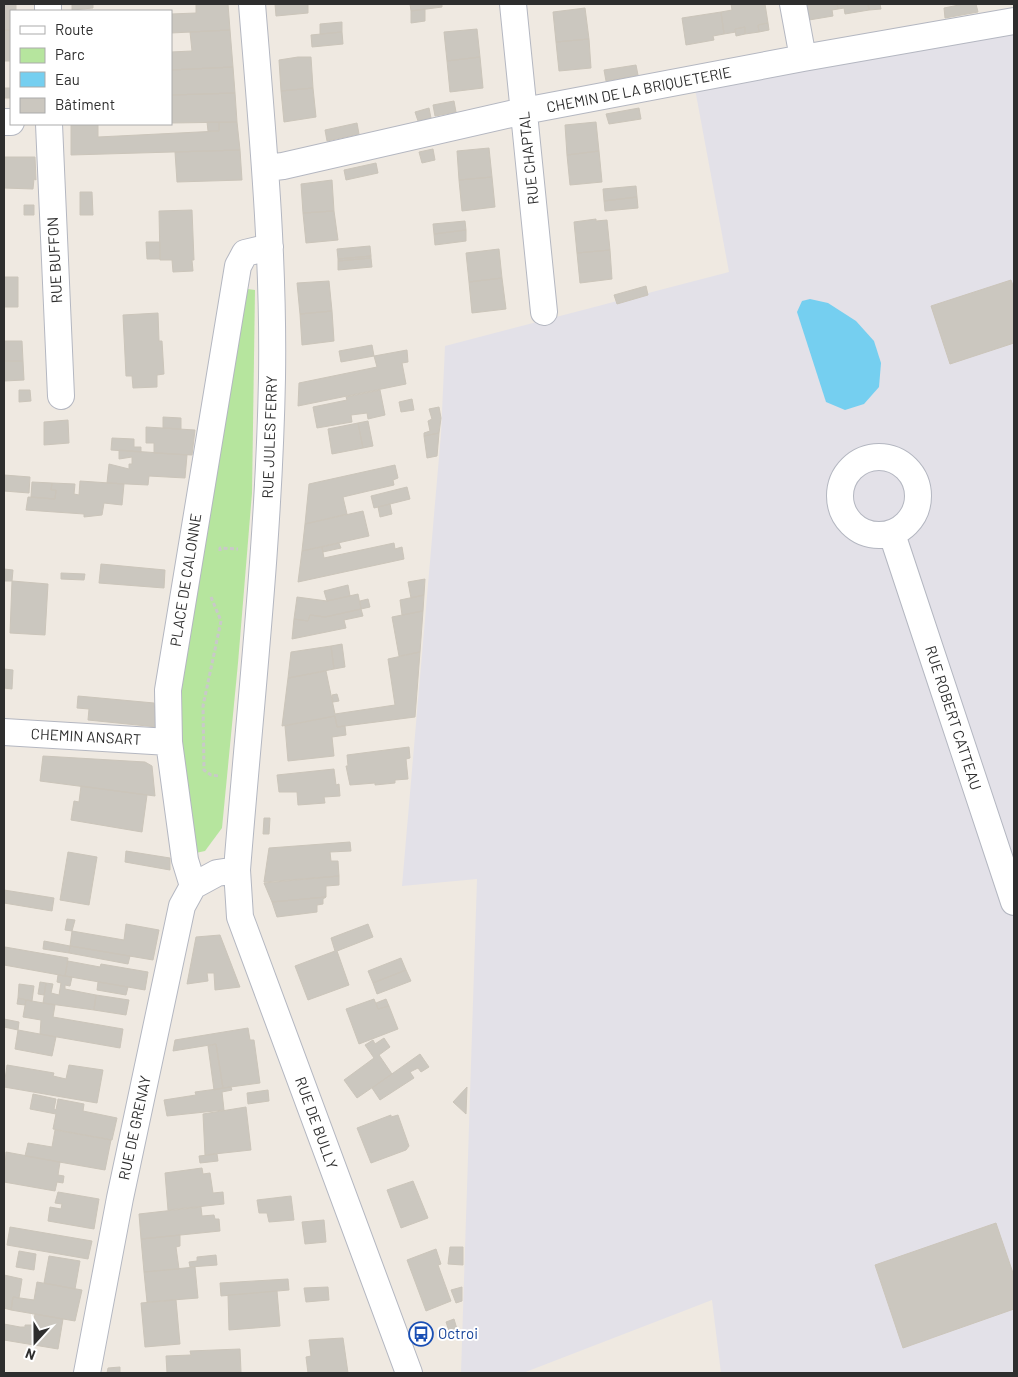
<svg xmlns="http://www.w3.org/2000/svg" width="1018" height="1377" font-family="Barlow,sans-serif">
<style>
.industrial{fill:#e3e1e8}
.green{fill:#b6e59e}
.water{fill:#75cff0}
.building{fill:#cbc7bf;stroke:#cbc5ba}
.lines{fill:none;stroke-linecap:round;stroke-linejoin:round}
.street-casing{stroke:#b4b7c1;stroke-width:28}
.path{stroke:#c9c9c9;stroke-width:3;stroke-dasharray:4 2.5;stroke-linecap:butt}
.street{stroke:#fff;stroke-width:26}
.labels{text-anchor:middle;stroke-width:4;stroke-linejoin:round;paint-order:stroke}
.street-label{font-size:15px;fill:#2e2e2e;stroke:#fff}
.transit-label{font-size:15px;fill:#164399;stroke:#fff;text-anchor:start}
</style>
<rect width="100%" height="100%" fill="#efe9e1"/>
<!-- industrial -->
<path class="industrial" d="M1014,27V1373H721L712,1300L523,1373H461L477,879L402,886L441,434L445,346L729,272L695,89Z"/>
<!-- green -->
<path class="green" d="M240,288L255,290L252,493L238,663L222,828L205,851L191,854L174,692Z"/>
<!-- water -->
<path class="water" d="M810,299L828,303L856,321L874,341L881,363L879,387L864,404L845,410L826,402L797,312L802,301Z"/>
<!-- building -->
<path class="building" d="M4,4H16V11H11V30H4Z
M72,4H93V8L72,10Z
M196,4H228L230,30L171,33V14L196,13Z
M275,4H308V13L276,16Z
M410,4H442V7L411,11Z
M731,4H765L768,23L758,25L759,32L745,34V27L735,29L736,32L724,34L721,12L732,10Z
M806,4H837L838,9L832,10L833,16L809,20Z
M837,4H868L869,10L845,14L844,8L838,9Z
M868,4H880L881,9L869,10Z
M964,4H976L978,12L945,18L944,8Z
M585,8L589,39L556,42L553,12Z
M425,9V21L411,23V11Z
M721,12L724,34L713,36L714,40L686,45L682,18Z
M342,22V32L320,34V24Z
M768,23L769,30L759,32L758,25Z
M745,27V34L736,36L735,29Z
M477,29L480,57L447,61L444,32Z
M4,30H11V61H4Z
M230,30L233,67L171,70V52L192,51L190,32Z
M342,32L343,44L312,47L311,35Z
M589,39L591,68L559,71L556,42Z
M298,57H311L313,88L281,91L279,60Z
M480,57L483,88L450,92L447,61Z
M636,65L638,75L606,81L604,70Z
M233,67L235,93L171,95V70Z
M4,88H11V98H4Z
M313,88L316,117L284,122L281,91Z
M235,93L237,122L171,123V95Z
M454,101L456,112L435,116L433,105Z
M429,108L431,118L418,121L415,112Z
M639,108L641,119L609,124L606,114Z
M207,122H219V131H208Z
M219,122H237L240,150L71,155V125H98V137L219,131Z
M596,122L599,151L567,155L565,125Z
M357,123L359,134L327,141L325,130Z
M489,148L492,177L459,180L457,151Z
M433,149L435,160L422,163L419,152Z
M240,150L242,180L177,182L175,152Z
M599,151L602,182L570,185L567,155Z
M5,157H35L36,180L34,179L33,189L4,188Z
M376,163L378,173L346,180L344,170Z
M492,177L495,207L462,211L459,180Z
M332,180L334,211L303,213L301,184Z
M636,186L637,197L604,201L603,189Z
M80,192H92L93,215H80Z
M637,197L638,208L605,211L604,201Z
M24,205H34V215H24Z
M192,210L194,260H192L193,271L173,272L172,260H160L159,211Z
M334,211L338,240L306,243L303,213Z
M596,219V221L607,220L610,250L577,253L574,222Z
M465,221L466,230L434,234L433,224Z
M466,230V241L435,245L434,234Z
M146,242H160V259H147Z
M370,246L371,256L338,259L337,249Z
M499,249L502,278L469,282L466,253Z
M610,250L612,279L580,283L577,253Z
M371,256V258L338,261V259Z
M371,258L372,267L338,270V261Z
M4,277H18V307H4Z
M502,278L506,309L472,313L469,282Z
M1011,280L1014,288V343L950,364L931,306Z
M329,281L332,311L300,314L297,283Z
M646,286L648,295L617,304L614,295Z
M332,311L334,341L302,345L300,314Z
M158,313L159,341H162L164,374L157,375V387L133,388L132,376H126L123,315Z
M4,341H22L23,361H4Z
M372,345L374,356L341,362L339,351Z
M407,350L408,362L402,363L406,384L298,406L299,383L377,367L374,356Z
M4,361H23L24,380L4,381Z
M19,390H30L31,401L19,402Z
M380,390L385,415L368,419L367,413L351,415L352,422L317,428L313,407L347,400L346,397Z
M412,399L414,410L401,412L399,402Z
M439,407L441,418L439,433L424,436V433L430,431L428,421L432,419L429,409Z
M163,417L181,418V429L163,428Z
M68,420L69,443L44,445V422Z
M368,421L373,446L363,448L358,423Z
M358,423L363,448L332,454L328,429Z
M146,427L195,430L192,455L154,453V443H146Z
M439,433L437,456L427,458L424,436Z
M112,438L134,439V447H141V452L111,450Z
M119,450L187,455L185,478L149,476L148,485L107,483L109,464L129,469V464H132V457L119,459Z
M395,465L398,478L393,480L394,485L343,497L347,514L305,524L309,484Z
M4,475L30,477L29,493L4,491Z
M80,481L124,484L122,505L104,503L102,515L84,517V514L26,510L28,497L55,499L56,490H51L52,483L75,484L74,494L79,495Z
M32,482L52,483L51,490H56L55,499L31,497Z
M407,487L410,499L374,508L371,496Z
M390,504L392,514L380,517L378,507Z
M363,511L369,536L302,551L305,524Z
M339,543L341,548L323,552L322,547Z
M394,543L395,549L402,547L404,559L298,582L302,551L322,547L324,558Z
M101,564L165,570L164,588L99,583Z
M4,569L13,570L12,581H4Z
M61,573L85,574L84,580L61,579Z
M425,579L424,595L411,598L408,582Z
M12,581L48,584L45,635L10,633Z
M348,585L350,596L327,601L324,591Z
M358,594L361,609L325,617L310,615L308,621L294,619L297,597L327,601Z
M424,595L423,611L402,615L400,600Z
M368,599L370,607L361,609L360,601Z
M361,609L363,616L344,620L346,628L292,639L294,619L308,621L310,615L325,617Z
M423,611L420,652L399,656L392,617Z
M342,644L345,667L334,669L331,646Z
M331,646L334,669L288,678L291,652Z
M420,652L415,717L337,727L335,716L282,726L288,678L326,671L335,714L395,705L388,659Z
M4,669L13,670L12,689L4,688Z
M337,694L339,701L333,702L332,695Z
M78,696L154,703L157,727L88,720L89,709L77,708Z
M335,716L337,727L345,726L346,735L332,737L334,756L288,761L285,726Z
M409,747L410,758L406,759L408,779L395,780V783L375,785V783L350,785L346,766H348L347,755Z
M43,756L145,762L152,766L155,796L40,781Z
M334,769L336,785L339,784L340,796L324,797L325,803L298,805L297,792H279L277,775Z
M81,786L147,795L142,832L71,820L74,801L79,802Z
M264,818H270L269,834H263Z
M350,842L351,851L330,852L331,861H338L339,876L264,882L269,848Z
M126,851L170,858V870L125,862Z
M68,852L97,857L89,905L60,900Z
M339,876V885L326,886V897L272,902L264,883Z
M4,890L54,898L52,911L4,903Z
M326,897L323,899V904L317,905V912L277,917L272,902Z
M67,919L75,920L72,931L65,930Z
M126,924L159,930L153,960L70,946L72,931L124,940Z
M368,924L373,937L337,951L349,985L308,1000L295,966L335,951L331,938Z
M220,935L240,987L215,990L214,973H207L208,981L187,984L196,937Z
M44,941L70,946L69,953L43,949Z
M70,946L130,956L128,964L69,953Z
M5,947L68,958L65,976L4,965Z
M401,958L406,970L373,983L368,971Z
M68,961L100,967L101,964L148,972L145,990L65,976Z
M406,970L411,981L377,994L373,983Z
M58,975L72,977L70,986L65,985V989L96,995L94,1010L43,1003L46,983L53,984L51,993L59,995L61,983L57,982Z
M40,982L46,983L44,995L38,994Z
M98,982L128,987L126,995L97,990Z
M19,984L34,986L32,1001L18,998Z
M96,995L129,1000L126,1015L94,1010Z
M18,998L26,1000L25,1005L17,1004Z
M374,999L378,1009L389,1006L398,1029L359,1044L346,1009Z
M386,999L389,1006L378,1009L376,1003Z
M26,1000L55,1005L53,1017L123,1029L120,1048L40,1034L41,1020L23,1017Z
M4,1019L19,1022L18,1030L4,1027Z
M248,1028L250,1040H254L260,1083L223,1088L216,1044L173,1051L175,1040Z
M18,1030L56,1037L52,1056L15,1049Z
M384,1038L390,1047L379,1055L392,1074L357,1098L344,1080L374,1058L365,1045L373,1040L375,1044Z
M216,1044L223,1088L214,1090L208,1046Z
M420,1054L429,1067L421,1072L418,1068L410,1072L414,1078L380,1100L372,1088Z
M7,1065L54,1073L53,1076L66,1079L69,1065L103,1070L97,1103L4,1087Z
M231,1087L232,1090L222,1092L224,1110L167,1116L164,1100L196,1095L195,1092Z
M467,1087L466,1114L453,1102Z
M268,1090L269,1101L248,1104L247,1093Z
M33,1094L56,1099L54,1109L56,1110L58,1099L84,1104L83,1111L117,1118L112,1140L53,1129L56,1114L30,1109Z
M246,1107L251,1150L205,1155L203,1114Z
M391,1115V1117L398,1115L409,1146L406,1150L371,1163L357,1128Z
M55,1130L111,1140L105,1170L25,1156L28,1143L52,1147Z
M6,1152L60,1162L58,1175L64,1176L63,1183L57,1182L55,1191L4,1182Z
M217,1154L218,1161L200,1163L199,1156Z
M202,1168L203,1174L210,1173L213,1193L223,1192L224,1204L168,1210L165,1173Z
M413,1181L428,1218L401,1228L387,1190Z
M58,1192L99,1199L94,1229L48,1221L50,1207L61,1209L62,1204L55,1203Z
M291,1196L294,1220L269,1222L267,1213H259L257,1200Z
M201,1207L202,1216L214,1215L215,1219H219L220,1231L141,1239L139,1214Z
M324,1220L326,1242L305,1244L302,1222Z
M996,1223L1014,1276V1309L903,1348L875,1265Z
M10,1227L92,1241L88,1259L7,1245Z
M180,1235V1246L176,1247L179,1269L144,1272L141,1239Z
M450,1247H463V1265L448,1264Z
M436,1249L441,1264L438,1265L451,1301L426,1311L407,1260Z
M19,1251L36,1254L34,1270L16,1267Z
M216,1255L217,1265L190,1267L189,1262L197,1261V1257Z
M49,1256L80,1261L75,1289L44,1283Z
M195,1267L198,1298L147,1302L144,1272Z
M4,1275L22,1279L19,1298L13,1297L11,1310L4,1308Z
M288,1279L289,1290L221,1296L220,1283Z
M37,1282L82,1290L75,1321L11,1310L13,1297L34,1300Z
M328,1287L329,1300L306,1302L304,1288Z
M462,1287V1301L456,1303L451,1290Z
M277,1291L280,1326L229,1330L228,1295Z
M176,1300L180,1344L145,1347L141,1303Z
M35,1314L63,1319L58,1349L4,1340V1324L20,1327H25V1325H33Z
M454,1319L457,1329L449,1331L446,1322Z
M343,1338L348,1373H308L306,1357L311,1356L309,1340Z
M240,1349L241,1372L167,1373L166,1356L191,1355L190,1351Z
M120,1367V1373H107L108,1368Z"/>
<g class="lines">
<!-- street casing -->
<g class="street-casing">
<path id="street" d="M48,4V11
M252,4C262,128 274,253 272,378C269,542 250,706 237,870L240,917L409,1373
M513,4L544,312
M793,4L803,58
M4,122H11
M49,124L61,396
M266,168L283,166L524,111L803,58L1014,21
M840 496a39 39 0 1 1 78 0a39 39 0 1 1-78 0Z
M892,534L1014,902
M4,732L169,742
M193,886L185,860L169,742L168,690L238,266L245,253L270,247
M193,886L217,873L237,870
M87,1373L120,1198L182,906L193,886"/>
</g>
<!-- path -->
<path class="path" d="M220,551V548L238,549
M211,597L221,621L203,706L204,770L211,775L219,776"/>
<!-- street -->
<use href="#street" class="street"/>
</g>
<!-- icons -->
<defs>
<g id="bus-ring" transform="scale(1.25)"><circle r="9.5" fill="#fff" stroke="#1a4fb4" stroke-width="1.5"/><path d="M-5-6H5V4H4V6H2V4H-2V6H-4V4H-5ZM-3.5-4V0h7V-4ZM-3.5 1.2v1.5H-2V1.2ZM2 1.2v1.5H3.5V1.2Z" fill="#1a4fb4"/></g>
</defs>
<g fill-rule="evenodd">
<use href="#bus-ring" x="421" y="1334"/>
</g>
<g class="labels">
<!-- street labels -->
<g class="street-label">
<text transform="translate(639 90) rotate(-11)" y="5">CHEMIN DE LA BRIQUETERIE</text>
<text transform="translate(529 158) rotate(-96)" y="5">RUE CHAPTAL</text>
<text transform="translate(55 260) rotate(-93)" y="5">RUE BUFFON</text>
<text transform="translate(270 437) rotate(-88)" y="5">RUE JULES FERRY</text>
<text transform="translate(186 580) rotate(-81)" y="5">PLACE DE CALONNE</text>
<text transform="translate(953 718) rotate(72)" y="5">RUE ROBERT CATTEAU</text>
<text transform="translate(86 737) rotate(3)" y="5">CHEMIN ANSART</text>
<text transform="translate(316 1123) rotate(70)" y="5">RUE DE BULLY</text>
<text transform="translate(135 1128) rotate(-78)" y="5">RUE DE GRENAY</text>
</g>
<!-- transit labels -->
<g class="transit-label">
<text x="438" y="1339">Octroi</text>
</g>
</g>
<!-- border -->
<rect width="1018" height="1377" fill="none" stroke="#2e2e2e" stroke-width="10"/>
<!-- legend -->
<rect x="10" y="10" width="162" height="115" fill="#ffffff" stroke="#ababab"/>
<rect x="20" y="26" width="25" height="8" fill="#ffffff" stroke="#ababab"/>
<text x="55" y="35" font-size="15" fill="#2e2e2e">Route</text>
<rect x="20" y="48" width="25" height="15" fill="#b6e59e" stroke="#ababab"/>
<text x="55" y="60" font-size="15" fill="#2e2e2e">Parc</text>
<rect x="20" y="72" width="25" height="15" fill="#75cff0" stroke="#ababab"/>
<text x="55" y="85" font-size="15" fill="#2e2e2e">Eau</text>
<rect x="20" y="98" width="25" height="15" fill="#cbc7bf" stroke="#ababab"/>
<text x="55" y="110" font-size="15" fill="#2e2e2e">Bâtiment</text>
<!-- north arrow -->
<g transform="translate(35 1342) rotate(201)" stroke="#ffffff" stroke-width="4" paint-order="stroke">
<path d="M0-4L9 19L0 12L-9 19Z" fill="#2e2e2e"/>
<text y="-8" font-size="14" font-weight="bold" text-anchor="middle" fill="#2e2e2e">N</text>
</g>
</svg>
